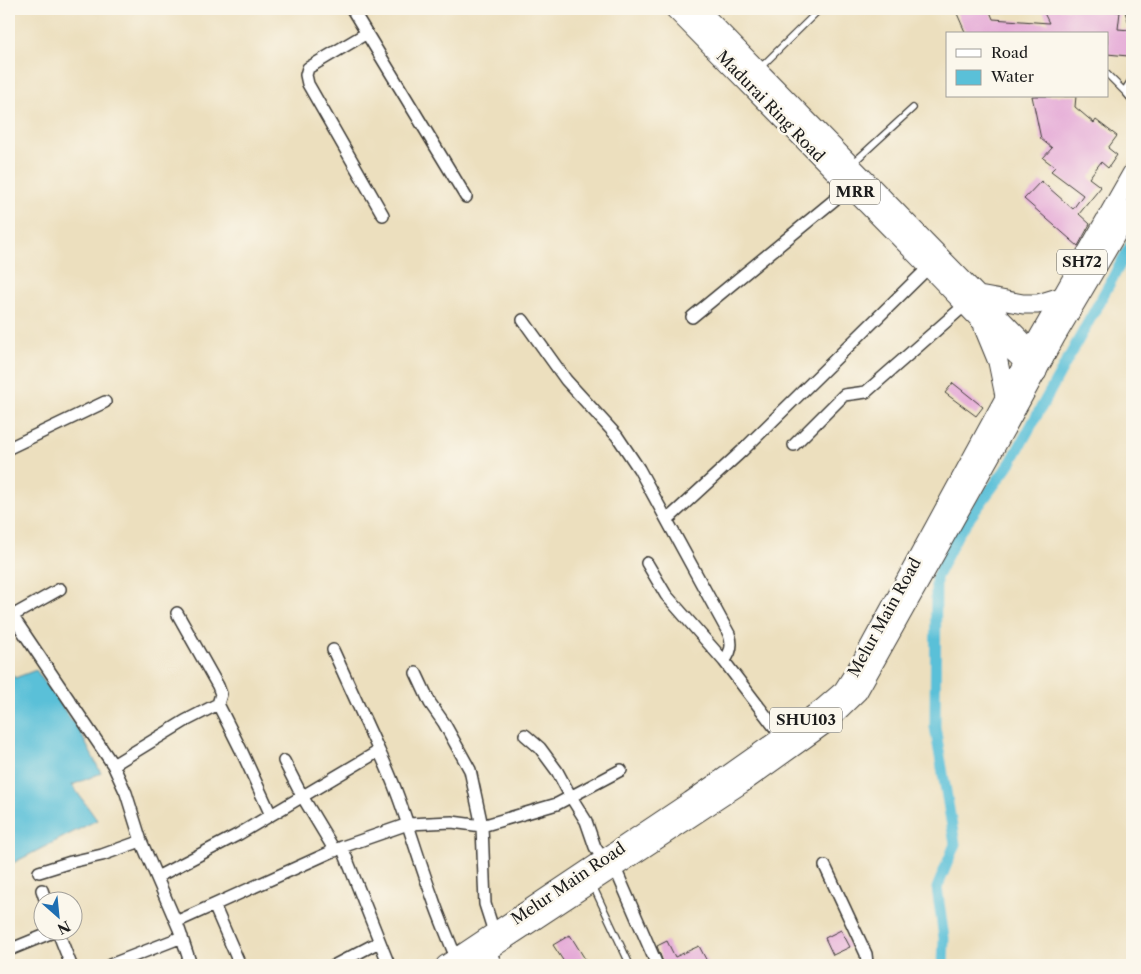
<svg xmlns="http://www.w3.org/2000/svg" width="1141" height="974" font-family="'Libre Caslon Text',serif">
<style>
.water{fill:#5ac0d8;stroke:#3b6e7a}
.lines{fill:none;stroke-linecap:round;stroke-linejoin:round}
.canal{stroke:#5ac0d8;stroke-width:11}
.building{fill:#e5aad7}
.service-casing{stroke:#3b3934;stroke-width:8}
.minor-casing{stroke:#3b3934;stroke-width:14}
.primary-casing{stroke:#3b3934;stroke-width:20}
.trunk-casing{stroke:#3b3934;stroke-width:21}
.service{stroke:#fff;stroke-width:5.5}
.minor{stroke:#fff;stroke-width:11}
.primary{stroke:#fff;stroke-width:18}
.trunk{stroke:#fff;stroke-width:19}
.labels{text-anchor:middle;stroke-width:5;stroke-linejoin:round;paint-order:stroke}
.shield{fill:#fbf7ec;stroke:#5f5e5a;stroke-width:1}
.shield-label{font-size:15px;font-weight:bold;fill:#1c1c1c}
.street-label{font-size:16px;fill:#1c1c1c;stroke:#fbf7ec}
</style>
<rect width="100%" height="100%" fill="#fbf7ec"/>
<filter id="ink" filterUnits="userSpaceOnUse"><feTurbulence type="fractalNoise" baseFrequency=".02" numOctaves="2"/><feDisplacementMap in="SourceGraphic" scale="10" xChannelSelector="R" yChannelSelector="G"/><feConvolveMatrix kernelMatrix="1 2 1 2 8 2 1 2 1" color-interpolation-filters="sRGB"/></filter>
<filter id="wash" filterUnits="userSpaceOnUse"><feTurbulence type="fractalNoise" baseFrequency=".0096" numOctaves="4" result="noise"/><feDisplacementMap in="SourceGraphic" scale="20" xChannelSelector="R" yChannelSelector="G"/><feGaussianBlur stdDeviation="1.12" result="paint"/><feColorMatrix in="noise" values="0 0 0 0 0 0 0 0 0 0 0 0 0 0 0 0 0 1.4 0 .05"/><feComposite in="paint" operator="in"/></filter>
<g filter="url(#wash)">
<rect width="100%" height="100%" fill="#ecdfbe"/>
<!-- water -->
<path class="water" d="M9,669L15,678L36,670L80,732L101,773L72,785L97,820L9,865Z"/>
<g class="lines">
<!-- canal -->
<path class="canal" d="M943,965L944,938L937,888L955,844L935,727L936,578L958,534L1011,462L1132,243"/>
</g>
<g id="blocks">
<!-- building -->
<path class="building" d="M955,9H989L993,19L1049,23L1042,9H1088L1120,12L1118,29L1130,30L1128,56L1107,54V34H966Z
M1032,96H1076L1075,107L1094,123L1096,120L1117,136L1108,148L1117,155L1108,168L1101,162L1089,178L1101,187L1079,214L1090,224L1078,246L1024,199L1041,181L1073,209L1083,195L1051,171L1055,167L1043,158L1052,148L1041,139Z
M953,383L983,407L976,416L945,393Z
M841,930L850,947L833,955L825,938Z
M570,935L585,959L576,965H566L553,945Z
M667,941L675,957L699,946L709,965H664L657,946Z"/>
</g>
</g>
<g filter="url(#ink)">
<use href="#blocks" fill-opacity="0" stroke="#3b3934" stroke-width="1"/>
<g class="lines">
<!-- service casing -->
<g class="service-casing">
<path id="service" d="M1128,9L1132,22
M759,69L820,9
M1107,74L1125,92
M1132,79L1126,88L1125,92L1132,100
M852,164L913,108
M593,886L630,965"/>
</g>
<!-- minor casing -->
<g class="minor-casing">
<path id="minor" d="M352,9L466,197
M367,33L308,68L306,75L308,84L383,215
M692,317L850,187
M523,320L566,380L617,436L639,469L729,634C733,645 731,653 724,661L782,737
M794,445L844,395L866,392L965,305
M9,448L105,402
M667,520L742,451L929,267
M647,563L666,595L724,661
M9,611L113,765L126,793L141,841L179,929L191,965
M12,616L60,589
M218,704L242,752L271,815
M525,735L540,748L557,771L571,797L586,821L595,847L603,859
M379,751C402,798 414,848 432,896C439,917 448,937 456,958
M284,761L302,796L335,851
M113,765L185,721L218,704L221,694L218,686L177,613
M342,847L389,965
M825,866L866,954L867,963L866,965
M615,868L657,965
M39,872L71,862L102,855L141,841
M157,877L239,834L379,751L333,650
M42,890L46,902
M214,905L240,965
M176,922L342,847L408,824L452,822L482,826L470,770L444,723L430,703L416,673
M58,932L71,965
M494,932L485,904L482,826L557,804L621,770
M9,950L53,932
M490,950L496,965
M110,965L182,937
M335,965L379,942"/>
</g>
<!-- primary casing -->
<g class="primary-casing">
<path id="primary" d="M445,965L690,801L821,709L843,690L862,660L1024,362L1132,173
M464,965L490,950L742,784L823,726L858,692L994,450L1056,337L1132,208"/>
</g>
<!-- trunk casing -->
<g class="trunk-casing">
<path id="trunk" d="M675,9L929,267L982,322L1024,362L1037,372
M698,9L1031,350L1043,360
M979,296L1023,304H1038L1061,297
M984,328L998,362L1005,396"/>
</g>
<!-- service -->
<use href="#service" class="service"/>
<!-- minor -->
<use href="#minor" class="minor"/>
<!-- primary -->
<use href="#primary" class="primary"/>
<!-- trunk -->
<use href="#trunk" class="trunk"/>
</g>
</g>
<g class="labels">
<!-- shield labels -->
<g class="shield">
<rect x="830" y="179.5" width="50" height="25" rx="4"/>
<rect x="1057" y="249.5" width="50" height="25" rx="4"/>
<rect x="770" y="707.5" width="72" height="25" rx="4"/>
</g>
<g class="shield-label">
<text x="855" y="197">MRR</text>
<text x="1082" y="267">SH72</text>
<text x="806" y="725">SHU103</text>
</g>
<!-- street labels -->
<g class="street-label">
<text transform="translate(771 106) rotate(46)" y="6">Madurai Ring Road</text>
<text transform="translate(884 617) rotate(-61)" y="6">Melur Main Road</text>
<text transform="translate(568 883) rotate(-34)" y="6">Melur Main Road</text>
</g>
</g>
<!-- margin -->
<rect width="1141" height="974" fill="none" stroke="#fbf7ec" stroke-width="30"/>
<!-- legend -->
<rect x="946" y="32" width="162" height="65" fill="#fbf7ec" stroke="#a29f99"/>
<rect x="956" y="49" width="25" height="8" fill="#ffffff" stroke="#a29f99"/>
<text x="991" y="58" font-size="15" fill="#1c1c1c">Road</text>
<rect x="956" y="70" width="25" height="15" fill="#5ac0d8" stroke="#a29f99"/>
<text x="991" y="82" font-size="15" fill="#1c1c1c">Water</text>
<!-- north arrow -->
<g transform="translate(58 916) rotate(153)"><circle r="24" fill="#fbf7ec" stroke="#a29f99"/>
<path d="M0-4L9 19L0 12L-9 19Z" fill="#1f6fb2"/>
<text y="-8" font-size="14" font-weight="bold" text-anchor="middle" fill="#1c1c1c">N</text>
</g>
</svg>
